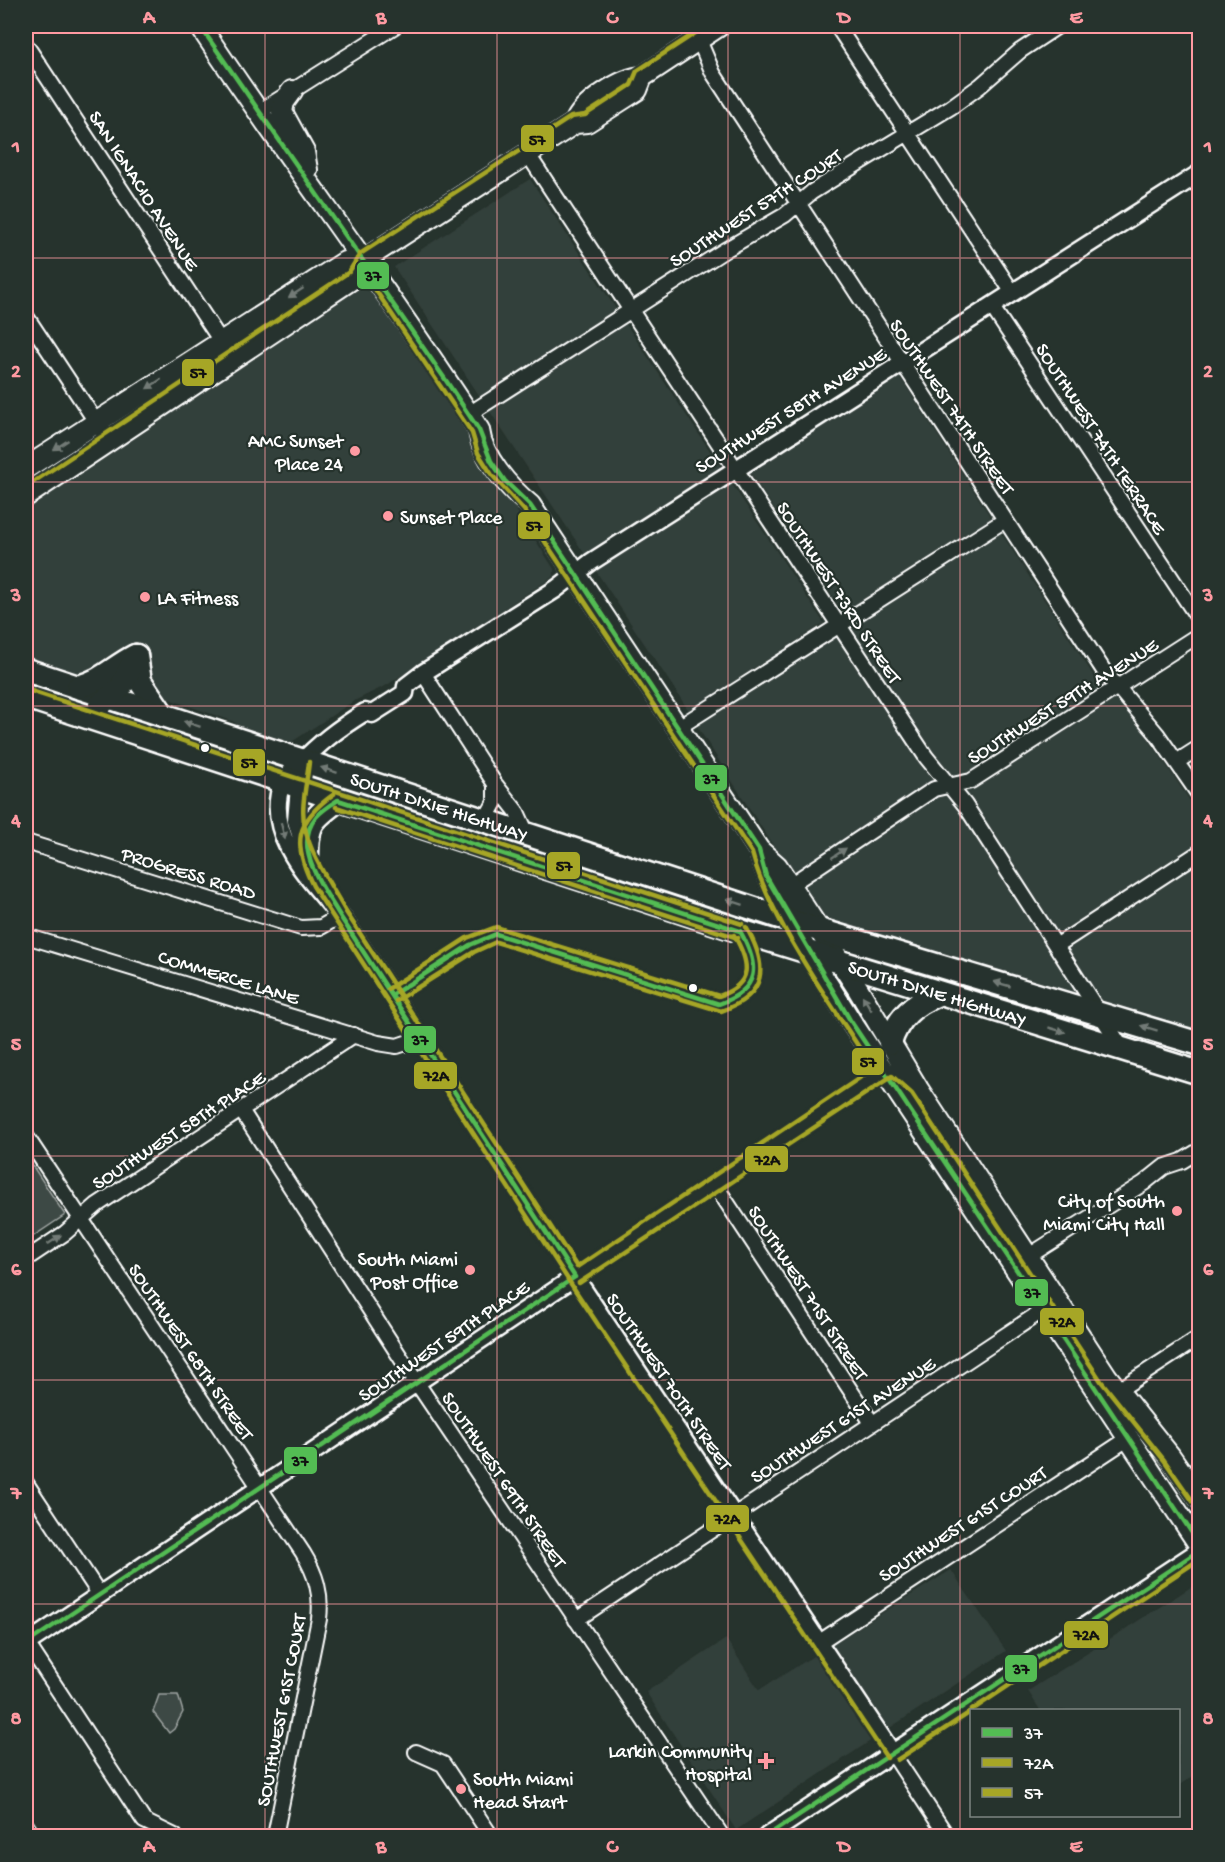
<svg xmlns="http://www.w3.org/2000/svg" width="1225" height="1862" font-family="'Gochi Hand',sans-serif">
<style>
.built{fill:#333f3a}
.green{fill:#3e4944;stroke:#9ea4a2;stroke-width:1.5}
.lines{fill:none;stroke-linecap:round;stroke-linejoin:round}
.minor-casing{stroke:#fff;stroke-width:18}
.tertiary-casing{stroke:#fff;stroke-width:21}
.secondary-casing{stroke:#fff;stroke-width:24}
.trunk-casing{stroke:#fff;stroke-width:27}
.minor{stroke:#26332d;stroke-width:14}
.tertiary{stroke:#26332d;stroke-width:16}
.secondary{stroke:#26332d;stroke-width:20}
.trunk{stroke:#26332d;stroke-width:22}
.bus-1-casing{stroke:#26332d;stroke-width:9}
.bus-2-casing{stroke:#26332d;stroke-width:9}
.bus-3-casing{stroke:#26332d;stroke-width:9}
.bus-1{stroke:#53bc53;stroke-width:4.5}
.bus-2{stroke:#a6a626;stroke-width:4.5}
.bus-3{stroke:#a6a626;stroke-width:4.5}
.oneway{fill:#727a76}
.grid{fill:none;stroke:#ff9aa2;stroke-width:1.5;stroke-opacity:0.55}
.poi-dot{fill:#ff9aa2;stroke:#26332d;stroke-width:2}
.bus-dot{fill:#fff;stroke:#26332d;stroke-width:2}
.labels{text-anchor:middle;stroke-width:4.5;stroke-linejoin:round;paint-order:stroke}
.street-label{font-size:20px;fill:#fff;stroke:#26332d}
.poi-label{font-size:20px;fill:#fff;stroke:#26332d;text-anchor:end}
.line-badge{stroke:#26332d;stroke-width:2}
.pale-badge-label{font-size:16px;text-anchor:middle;font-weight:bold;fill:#111}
.neatline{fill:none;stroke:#ff9aa2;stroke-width:2}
.grid-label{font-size:20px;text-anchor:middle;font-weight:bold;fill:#ff9aa2}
</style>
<rect width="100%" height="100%" fill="#26332d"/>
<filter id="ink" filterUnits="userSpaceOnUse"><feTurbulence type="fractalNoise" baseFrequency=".0167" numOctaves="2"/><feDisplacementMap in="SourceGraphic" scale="12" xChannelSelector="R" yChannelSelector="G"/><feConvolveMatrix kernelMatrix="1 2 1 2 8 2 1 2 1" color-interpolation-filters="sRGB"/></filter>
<g filter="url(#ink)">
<!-- built -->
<path class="built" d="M530,179L824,623L689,711L394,267Z
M359,289L373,292L385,306L554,569V576L387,685L354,701L287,745L257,737L232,721L160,696L83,678L26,660V504Z
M898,374L1101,687L1127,707L1199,814V1035L820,919L695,723L852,625L749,471Z
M951,1570L1006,1651L736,1830L646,1692L726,1639L759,1690Z
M1199,1582V1772L1179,1786L1178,1710H1040L1028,1691Z"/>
<!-- green -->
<path class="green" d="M26,1156L65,1215L26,1241Z
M159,1695H178L183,1712L174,1729L169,1733L153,1712Z"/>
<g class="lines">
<!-- minor casing -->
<g class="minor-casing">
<path id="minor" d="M693,26L713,73L1104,671L1157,734L1200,796
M837,26L1013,293
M26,45L226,349
M259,112L395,26
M527,153L926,757L965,805L1122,1048
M992,307L1200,621
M26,316L108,440
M469,414L725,250L785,215L812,192L857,164L951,107L980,86L1020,51L1058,26
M423,673L495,784L517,812L527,834
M679,727L1005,520
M1178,761L1200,747
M485,820L495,802V784
M26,842L301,928L321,927L340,916
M790,885L934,789L971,781L1200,634
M26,936L378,1043L397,1046L421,1038
M1056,946L1200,852
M241,1110L417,1383L722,1836
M26,1136L303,1553C316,1574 322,1594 319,1619L275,1836
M714,1183L872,1423
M26,1259L65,1233L97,1205L354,1035
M1021,1261L1144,1183L1164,1167L1182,1161L1200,1150
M1111,1395L1200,1337
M26,1483L100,1595
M576,1620L1042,1311
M27,1643L144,1821L175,1836
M818,1643L1129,1438
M416,1752L443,1764L491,1836
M893,1754L947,1836
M26,1825L33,1836"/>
</g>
<!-- tertiary casing -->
<g class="tertiary-casing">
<path id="tertiary" d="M300,776L296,821L305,851
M336,908L575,1277L893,1754
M340,916C311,881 263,835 282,783C284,777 292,771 297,766C321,742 336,730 365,712L372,714L405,693L406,686L423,673L556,589L591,562L1200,173
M26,1644L883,1071
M767,1836L1200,1550"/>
</g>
<!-- secondary casing -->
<g class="secondary-casing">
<path id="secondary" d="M200,26C290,162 390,292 479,430C482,457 509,488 530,505L759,850L777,866L858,989L918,1089L1107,1377L1170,1456L1200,1499
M292,91L284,102L282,112L304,152L307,170
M575,123C582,104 622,78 642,77L719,26
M26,468L345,262L364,260
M26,496L355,277L364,260L390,243L575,123L587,122L637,90L642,77
M759,850C776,909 818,968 850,1020L1200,1546"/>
</g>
<!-- trunk casing -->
<g class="trunk-casing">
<g id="trunk">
<path d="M136,656L140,681L163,715"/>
<path id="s1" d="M26,670L819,930L1200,1044"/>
<path d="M78,687C104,680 112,668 135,656"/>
<path id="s2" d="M26,697L740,931L1200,1073"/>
<path d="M100,705L121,687L136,656"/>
<path d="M307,856C307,823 312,819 338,800"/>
<path d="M890,1043C898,1017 914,1004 938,994"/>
</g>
</g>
<!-- minor -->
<use href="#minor" class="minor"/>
<!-- tertiary -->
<use href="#tertiary" class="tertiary"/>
<!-- secondary -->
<use href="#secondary" class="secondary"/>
<!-- trunk -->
<use href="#trunk" class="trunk"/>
<!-- bus-1 casing -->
<g class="bus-1-casing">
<path id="bus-1" d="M200,26L445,379L479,430L491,461L505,481L530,505L759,850L766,876L850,1020L1200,1545
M338,800C330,805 322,810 316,817C291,848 325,890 340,916L575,1277
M338,800L740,931
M392,995L470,945L496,934L719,1004C760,989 760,966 740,931
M26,1644L575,1277
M767,1836L1200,1550"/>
</g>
<!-- bus-2 casing -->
<g class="bus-2-casing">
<path id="bus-2" d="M334,794C295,821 292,844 313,886L569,1281L887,1758
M336,807L738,938
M396,1001L474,952L496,942L721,1011C767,995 769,967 746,927
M579,1283L892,1076L912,1094L1101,1381L1164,1460L1194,1503
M972,1710L1200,1559
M897,1760L972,1711"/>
</g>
<!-- bus-3 casing -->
<g class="bus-3-casing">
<path id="bus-3" d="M26,487L349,272L360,254L571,117L585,115L631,85L637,71L706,26
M28,690L742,924
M309,762C307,783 300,807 305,828C311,857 332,886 346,912L577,1267L873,1069C834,1007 771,923 752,853L524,510L492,475L478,453L472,433L358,264
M388,989L467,938L496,927L719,996C754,983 750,963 734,935"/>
</g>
<!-- bus-1 -->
<use href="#bus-1" class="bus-1"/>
<!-- bus-2 -->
<use href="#bus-2" class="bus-2"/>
<!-- bus-3 -->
<use href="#bus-3" class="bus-3"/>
</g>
<!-- one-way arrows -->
<defs><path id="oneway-solid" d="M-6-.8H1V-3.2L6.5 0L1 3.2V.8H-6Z" transform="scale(1.5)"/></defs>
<g class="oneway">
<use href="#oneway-solid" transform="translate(296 293) rotate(147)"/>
<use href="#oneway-solid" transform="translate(154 384) rotate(147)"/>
<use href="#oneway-solid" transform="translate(61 445) rotate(147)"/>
<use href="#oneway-solid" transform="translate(192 724) rotate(-162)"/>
<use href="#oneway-solid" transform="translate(329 770) rotate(-162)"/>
<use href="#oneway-solid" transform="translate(283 831) rotate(76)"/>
<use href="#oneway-solid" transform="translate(839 853) rotate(-34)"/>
<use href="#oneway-solid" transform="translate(735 902) rotate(-162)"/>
<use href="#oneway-solid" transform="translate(1002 984) rotate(-164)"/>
<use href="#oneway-solid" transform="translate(867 1003) rotate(-121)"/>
<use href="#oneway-solid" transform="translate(1149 1028) rotate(-163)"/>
<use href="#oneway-solid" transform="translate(1057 1030) rotate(17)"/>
<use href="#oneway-solid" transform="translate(54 1240) rotate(-34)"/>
</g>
</g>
<!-- grid -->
<path class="grid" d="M265,26V1836M497,26V1836M728,26V1836M960,26V1836M26,258H1200M26,482H1200M26,706H1200M26,931H1200M26,1156H1200M26,1380H1200M26,1604H1200"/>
<!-- markers -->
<g class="poi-dot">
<circle cx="355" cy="451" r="6"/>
<circle cx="388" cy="516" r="6"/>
<circle cx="145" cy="597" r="6"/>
<circle cx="1177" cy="1211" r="6"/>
<circle cx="470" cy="1270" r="6"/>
<path d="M763 1752h6v6h6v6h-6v6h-6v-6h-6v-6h6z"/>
<circle cx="461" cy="1789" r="6"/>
</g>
<g class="bus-dot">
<circle cx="205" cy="748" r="5"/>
<circle cx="693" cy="988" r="5"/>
</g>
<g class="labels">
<!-- street labels -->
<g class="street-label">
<text transform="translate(145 190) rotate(57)" y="7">SAN IGNACIO AVENUE</text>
<text transform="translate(755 207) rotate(-33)" y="7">SOUTHWEST 57TH COURT</text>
<text transform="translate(953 406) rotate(56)" y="7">SOUTHWEST 74TH STREET</text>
<text transform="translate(790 409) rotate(-32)" y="7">SOUTHWEST 58TH AVENUE</text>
<text transform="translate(1102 438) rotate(57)" y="7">SOUTHWEST 74TH TERRACE</text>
<text transform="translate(840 592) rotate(57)" y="7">SOUTHWEST 73RD STREET</text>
<text transform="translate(1062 700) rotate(-32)" y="7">SOUTHWEST 59TH AVENUE</text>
<text dy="7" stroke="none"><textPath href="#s1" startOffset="435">SOUTH DIXIE HIGHWAY</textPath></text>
<text transform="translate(189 872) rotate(17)" y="7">PROGRESS ROAD</text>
<text transform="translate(229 976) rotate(17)" y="7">COMMERCE LANE</text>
<text dy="7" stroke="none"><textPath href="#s2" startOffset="958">SOUTH DIXIE HIGHWAY</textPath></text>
<text transform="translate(178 1129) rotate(-33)" y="7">SOUTHWEST 58TH PLACE</text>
<text transform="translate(809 1292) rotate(57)" y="7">SOUTHWEST 71ST STREET</text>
<text transform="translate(443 1340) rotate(-34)" y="7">SOUTHWEST 59TH PLACE</text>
<text transform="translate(192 1351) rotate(56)" y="7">SOUTHWEST 68TH STREET</text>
<text transform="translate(670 1381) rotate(56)" y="7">SOUTHWEST 70TH STREET</text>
<text transform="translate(842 1419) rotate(-33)" y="7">SOUTHWEST 61ST AVENUE</text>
<text transform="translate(505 1479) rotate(56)" y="7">SOUTHWEST 69TH STREET</text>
<text transform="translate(962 1523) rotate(-33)" y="7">SOUTHWEST 61ST COURT</text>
<text transform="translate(280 1710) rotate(-79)" y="7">SOUTHWEST 61ST COURT</text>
</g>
<!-- poi labels -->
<g class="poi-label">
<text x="343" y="447">AMC Sunset<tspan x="343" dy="23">Place 24</tspan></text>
<text x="400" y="523" text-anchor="start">Sunset Place</text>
<text x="157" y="604" text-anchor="start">LA Fitness</text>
<text x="1165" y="1207">City of South<tspan x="1165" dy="23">Miami City Hall</tspan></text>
<text x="458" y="1265">South Miami<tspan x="458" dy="23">Post Office</tspan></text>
<text x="752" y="1757">Larkin Community<tspan x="752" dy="23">Hospital</tspan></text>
<text x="473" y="1785" text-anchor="start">South Miami<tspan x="473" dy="23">Head Start</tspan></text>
</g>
</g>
<g class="line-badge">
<rect x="520" y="124" width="35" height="29" rx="6" fill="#a6a626"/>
<rect x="356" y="261" width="34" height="29" rx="6" fill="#53bc53"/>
<rect x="181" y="358" width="34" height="29" rx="6" fill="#a6a626"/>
<rect x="517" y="511" width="34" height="29" rx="6" fill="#a6a626"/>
<rect x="232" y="748" width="34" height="29" rx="6" fill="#a6a626"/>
<rect x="694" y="764" width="34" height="28" rx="6" fill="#53bc53"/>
<rect x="546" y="851" width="35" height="29" rx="6" fill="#a6a626"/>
<rect x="403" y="1025" width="34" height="29" rx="6" fill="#53bc53"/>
<rect x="851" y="1047" width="34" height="29" rx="6" fill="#a6a626"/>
<rect x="413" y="1061" width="45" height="29" rx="6" fill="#a6a626"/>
<rect x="744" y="1145" width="45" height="28" rx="6" fill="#a6a626"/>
<rect x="1014" y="1278" width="35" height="29" rx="6" fill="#53bc53"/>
<rect x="1039" y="1307" width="46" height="29" rx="6" fill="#a6a626"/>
<rect x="283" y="1446" width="35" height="29" rx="6" fill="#53bc53"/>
<rect x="705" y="1504" width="45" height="29" rx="6" fill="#a6a626"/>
<rect x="1063" y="1620" width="46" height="29" rx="6" fill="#a6a626"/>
<rect x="1004" y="1654" width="34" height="29" rx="6" fill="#53bc53"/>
</g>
<g class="pale-badge-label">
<text x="537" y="145">57</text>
<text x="373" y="281">37</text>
<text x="198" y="378">57</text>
<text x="534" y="531">57</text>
<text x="249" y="768">57</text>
<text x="711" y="784">37</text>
<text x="564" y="871">57</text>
<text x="420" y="1045">37</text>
<text x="868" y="1067">57</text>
<text x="436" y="1081">72A</text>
<text x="767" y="1165">72A</text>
<text x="1032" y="1298">37</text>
<text x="1062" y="1327">72A</text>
<text x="300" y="1466">37</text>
<text x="727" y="1524">72A</text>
<text x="1086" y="1640">72A</text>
<text x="1021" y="1674">37</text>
</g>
<!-- margin -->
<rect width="1225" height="1862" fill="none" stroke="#26332d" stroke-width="66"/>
<!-- legend -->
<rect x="970" y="1709" width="210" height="108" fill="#26332d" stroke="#7d8581" stroke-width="1.5"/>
<rect x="982" y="1728" width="30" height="9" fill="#53bc53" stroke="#7d8581" stroke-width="1.5"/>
<text x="1024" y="1739" font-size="18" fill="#ffffff">37</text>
<rect x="982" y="1758" width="30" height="9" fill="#a6a626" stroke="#7d8581" stroke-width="1.5"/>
<text x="1024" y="1769" font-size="18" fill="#ffffff">72A</text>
<rect x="982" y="1788" width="30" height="9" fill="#a6a626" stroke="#7d8581" stroke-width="1.5"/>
<text x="1024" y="1799" font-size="18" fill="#ffffff">57</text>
<rect x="33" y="33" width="1159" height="1796" class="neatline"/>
<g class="grid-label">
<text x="149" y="23">A</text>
<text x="381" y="23">B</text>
<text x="612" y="23">C</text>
<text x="844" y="23">D</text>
<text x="1076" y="23">E</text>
<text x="16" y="152">1</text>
<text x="1208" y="152">1</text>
<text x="16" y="377">2</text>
<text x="1208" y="377">2</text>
<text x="16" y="601">3</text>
<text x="1208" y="601">3</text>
<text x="16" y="826">4</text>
<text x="1208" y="826">4</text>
<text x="16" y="1050">5</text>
<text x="1208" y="1050">5</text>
<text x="16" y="1275">6</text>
<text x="1208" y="1275">6</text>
<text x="16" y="1499">7</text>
<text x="1208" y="1499">7</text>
<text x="16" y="1724">8</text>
<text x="1208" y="1724">8</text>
<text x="149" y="1852">A</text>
<text x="381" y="1852">B</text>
<text x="612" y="1852">C</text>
<text x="844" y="1852">D</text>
<text x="1076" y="1852">E</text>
</g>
</svg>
